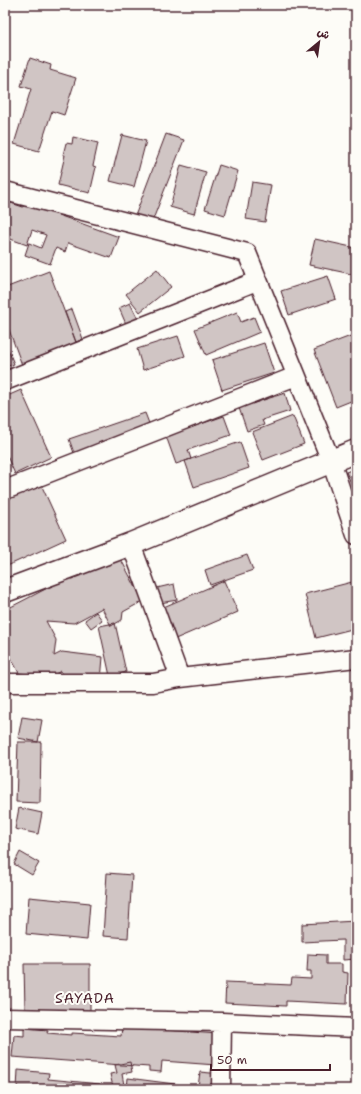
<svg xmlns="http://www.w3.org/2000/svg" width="361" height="1094" font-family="'Shantell Sans','Playpen Sans Arabic',sans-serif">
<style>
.building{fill:#d0c5c4;stroke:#4a1f2b}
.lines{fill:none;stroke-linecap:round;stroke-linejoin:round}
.street-casing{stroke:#4a1f2b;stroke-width:21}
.secondary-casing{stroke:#4a1f2b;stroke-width:25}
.street{stroke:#fdfcf7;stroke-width:18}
.secondary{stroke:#fdfcf7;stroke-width:22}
.labels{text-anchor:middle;stroke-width:4;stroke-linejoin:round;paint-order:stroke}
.quarter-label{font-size:14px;letter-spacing:1px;fill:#4a1f2b;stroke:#fdfcf7}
</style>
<rect width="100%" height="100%" fill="#fdfcf7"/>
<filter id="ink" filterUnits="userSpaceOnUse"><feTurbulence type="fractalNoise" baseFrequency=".025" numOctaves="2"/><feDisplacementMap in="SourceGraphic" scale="8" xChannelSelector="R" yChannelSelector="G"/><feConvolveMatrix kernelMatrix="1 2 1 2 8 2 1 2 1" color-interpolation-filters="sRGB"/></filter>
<g filter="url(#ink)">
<!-- building -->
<path class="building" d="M30,58L51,65L50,70L76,78L64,115L52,111L39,151L14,144L31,89L21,86Z
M166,134L184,140L152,222L135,216Z
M122,135L146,141L134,187L110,181Z
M73,137L98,143L93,166L96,167L90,193L58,185L65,155H63L66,143L72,144Z
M181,165L206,172L194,214L170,207Z
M219,165L238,171L225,215L205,209Z
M252,182L271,185L265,222L246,219Z
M5,201L23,207L25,203L119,237L111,258L68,243L65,252L56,248L50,264L25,255L29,243L41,248L46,235L32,230L27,245L5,237Z
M315,239L356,248V275L309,265Z
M157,269L171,287L140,312L126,294Z
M49,271L77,345L22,365L5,319V288Z
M328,276L336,299L289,315L281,291Z
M130,303L138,319L126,324L119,308Z
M72,309L83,339L76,342L65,312Z
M237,312L241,322L254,317L260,332L206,355L195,329Z
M356,334V399L336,407L314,350Z
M178,336L185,356L143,370L137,349Z
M5,342L14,364L5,367Z
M264,343L274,373L222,390L212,360Z
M21,390L51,457L15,474L5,452V397Z
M285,393L290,411L262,420L264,425L247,431L239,408Z
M145,413L150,426L74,453L69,439Z
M224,416L231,435L188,450L191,459L176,464L166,436Z
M293,416L304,444L263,460L252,432Z
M240,442L249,468L194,487L185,461Z
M356,468V494L346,472Z
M39,480L66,539L5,567V495Z
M117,552L143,601L123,612L122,620L111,626L102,608L74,623L46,621L56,640L54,656L62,652L103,657L101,680L64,676L61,671L51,676L19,673L10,656L5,655V610Z
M247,555L253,570L210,585L205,570Z
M224,581L238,612L173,640L159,609Z
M356,581V628L316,638L305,594Z
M174,584L177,600L160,603L157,588Z
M96,612L102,620L91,628L85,620Z
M115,623L126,672L110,676L99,626Z
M22,717L42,720L38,742L18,738Z
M18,742H41L40,803L16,802Z
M19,808L42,813L38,834L15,829Z
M20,852L39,863L32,875L14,864Z
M107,873L132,875L128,938L103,936Z
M29,897L90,903L87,940L26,934Z
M356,921V959L343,960V940L302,942V924Z
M308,954L326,955V964H342V972L348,973L347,1004L286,1001V1006L225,1003L226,982L291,985L292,978L311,979V971H307Z
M24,964H90V1015L25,1011Z
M122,1027L218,1034L216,1065L162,1061L161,1072L149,1071V1067L12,1057L14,1035L24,1036V1028L48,1030L47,1033L72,1035V1033L121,1036Z
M130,1062L132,1072L122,1074L124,1085L113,1087L110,1074L117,1073L115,1065Z
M18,1070L49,1073L48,1079L100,1084L99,1089H17Z
M200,1072L221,1074L220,1089H127L128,1078L198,1087Z"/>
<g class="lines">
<!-- street casing -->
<g class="street-casing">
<path id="street" d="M5,191L247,253L331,461L356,535
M5,381L257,281
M5,490L296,376
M131,544L180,678
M5,683H153L180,678L356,658
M5,1018L222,1022L356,1028
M221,1089L222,1022"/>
</g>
<!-- secondary casing -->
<g class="secondary-casing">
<path id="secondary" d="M5,591L131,544L356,451"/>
</g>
<!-- street -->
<use href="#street" class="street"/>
<!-- secondary -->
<use href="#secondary" class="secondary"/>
</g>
</g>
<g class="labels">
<!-- quarter labels -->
<g class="quarter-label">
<text x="85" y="1003">SAYADA</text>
</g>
</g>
<!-- margin -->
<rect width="361" height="1094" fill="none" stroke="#fdfcf7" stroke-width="20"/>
<rect x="10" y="10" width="341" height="1074" fill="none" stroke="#4a1f2b" stroke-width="1.5" filter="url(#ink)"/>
<!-- north arrow -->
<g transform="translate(319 42) rotate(29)" stroke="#fdfcf7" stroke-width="3" paint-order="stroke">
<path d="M0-3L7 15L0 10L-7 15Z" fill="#4a1f2b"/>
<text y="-6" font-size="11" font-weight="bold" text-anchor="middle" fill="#4a1f2b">ش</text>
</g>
<!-- scale -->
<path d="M211 1064v6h119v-6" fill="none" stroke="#4a1f2b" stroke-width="2"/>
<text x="217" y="1064" font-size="12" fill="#4a1f2b" stroke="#fdfcf7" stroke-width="3" paint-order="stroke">50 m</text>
</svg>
